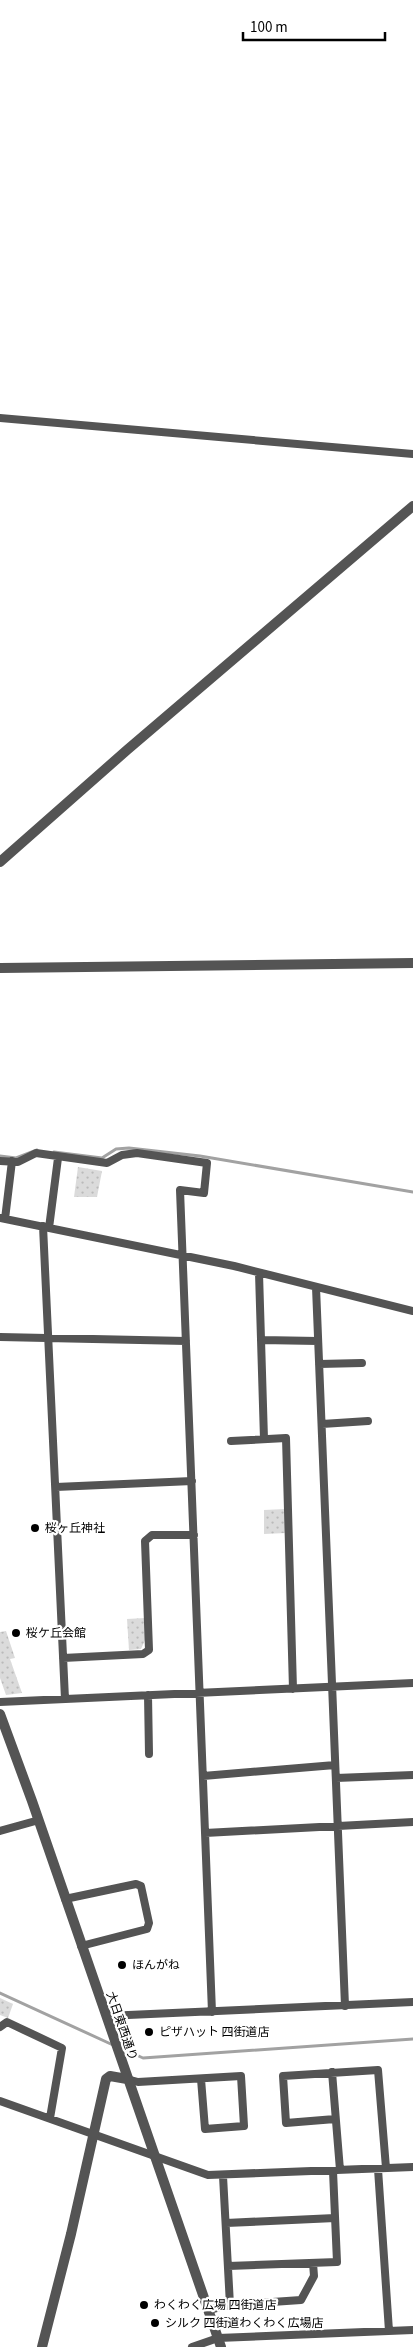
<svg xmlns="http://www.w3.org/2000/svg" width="413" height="2347" font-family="'Source Sans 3','Noto Sans JP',sans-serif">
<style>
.grass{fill:url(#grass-dots)}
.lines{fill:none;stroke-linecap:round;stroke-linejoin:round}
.stream{stroke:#a2a2a2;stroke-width:3}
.minor{stroke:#545454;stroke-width:8}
.tertiary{stroke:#545454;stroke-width:10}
.poi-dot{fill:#000;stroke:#fff;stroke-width:2}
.labels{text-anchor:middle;stroke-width:4.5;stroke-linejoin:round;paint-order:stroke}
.poi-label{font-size:12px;fill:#000;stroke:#fff;text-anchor:start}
.street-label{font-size:12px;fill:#000;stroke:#fff}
</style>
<defs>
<pattern id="grass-dots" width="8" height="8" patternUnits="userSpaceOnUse" patternTransform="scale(1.25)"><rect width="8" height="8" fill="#dbdbdb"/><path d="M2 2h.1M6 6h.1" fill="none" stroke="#bababa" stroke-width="1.8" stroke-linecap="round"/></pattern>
</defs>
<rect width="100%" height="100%" fill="#fff"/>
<!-- grass -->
<path class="grass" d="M78,1167L102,1171L97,1197H74Z
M285,1509L286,1533L264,1534V1510Z
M145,1618L146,1638L141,1649L129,1650L127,1619Z
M6,1631L15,1658L10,1659L22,1693L6,1695L0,1678V1632Z
M0,1998L13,2004L8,2018L0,2015Z"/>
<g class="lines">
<!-- stream -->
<path class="stream" d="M54,1152L102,1158L116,1149L129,1148L200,1156L413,1192
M0,1156L16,1158L37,1150
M0,1993L113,2045
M121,2048L143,2058L413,2039"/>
<!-- minor -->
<path class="minor" d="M0,418L413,454
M0,1161L18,1162L36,1153L107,1163L122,1155L137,1153L207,1163L204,1193L180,1190L212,2012
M0,1218L234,1266L413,1311
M5,1219L12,1161
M43,1226L65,1699
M49,1228L58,1158
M259,1273L264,1439
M316,1287L345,2006
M0,1337L186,1341
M261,1340L318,1341
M319,1364L362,1363
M322,1424L368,1421
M231,1441L286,1438L293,1689
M56,1487L192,1481
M63,1658L143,1654L149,1650L145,1541L152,1535H194
M148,1695L149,1754
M0,1702L413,1683
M203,1776L335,1765
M336,1778L413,1775
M0,1831L39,1820
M205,1833L413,1822
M65,1899L136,1884L141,1886L149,1923L147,1929L81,1946
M106,2016L413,2002
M0,2027L7,2022L62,2048L50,2118
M332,2072L340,2170
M127,2079L138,2082L241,2076L244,2126L205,2129L201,2079
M0,2101L208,2175L413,2167
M335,2119L286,2123L283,2076L378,2070L386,2168
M378,2169L389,2331
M226,2223L335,2218
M228,2266L337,2262L333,2171
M230,2305L301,2300L314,2276L313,2263
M208,2310L230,2305L223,2176
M192,2347L218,2338L413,2330"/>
<!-- tertiary -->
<path class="tertiary" d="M0,862L127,750L413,506
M0,968L413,963
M0,1714L32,1801L221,2347
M42,2347L71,2234L106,2079L110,2076L127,2079"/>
</g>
<!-- markers -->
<g class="poi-dot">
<circle cx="35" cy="1528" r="5"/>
<circle cx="16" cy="1633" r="5"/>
<circle cx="122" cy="1965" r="5"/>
<circle cx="149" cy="2032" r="5"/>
<circle cx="144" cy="2305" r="5"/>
<circle cx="155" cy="2323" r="5"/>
</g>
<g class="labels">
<!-- poi labels -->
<g class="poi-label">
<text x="45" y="1532">桜ヶ丘神社</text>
<text x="26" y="1637">桜ケ丘会館</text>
<text x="132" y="1969">ほんがね</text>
<text x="159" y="2036">ピザハット 四街道店</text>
<text x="154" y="2309">わくわく広場 四街道店</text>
<text x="165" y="2327">シルク 四街道わくわく広場店</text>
</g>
<!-- street labels -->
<g class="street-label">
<text transform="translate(122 2026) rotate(71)" y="4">大日東西通り</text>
</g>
</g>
<!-- scale -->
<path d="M243 32v8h142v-8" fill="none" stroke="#000000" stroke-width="2.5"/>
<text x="250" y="32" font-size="15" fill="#000000" stroke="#ffffff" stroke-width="4" paint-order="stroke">100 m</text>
</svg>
